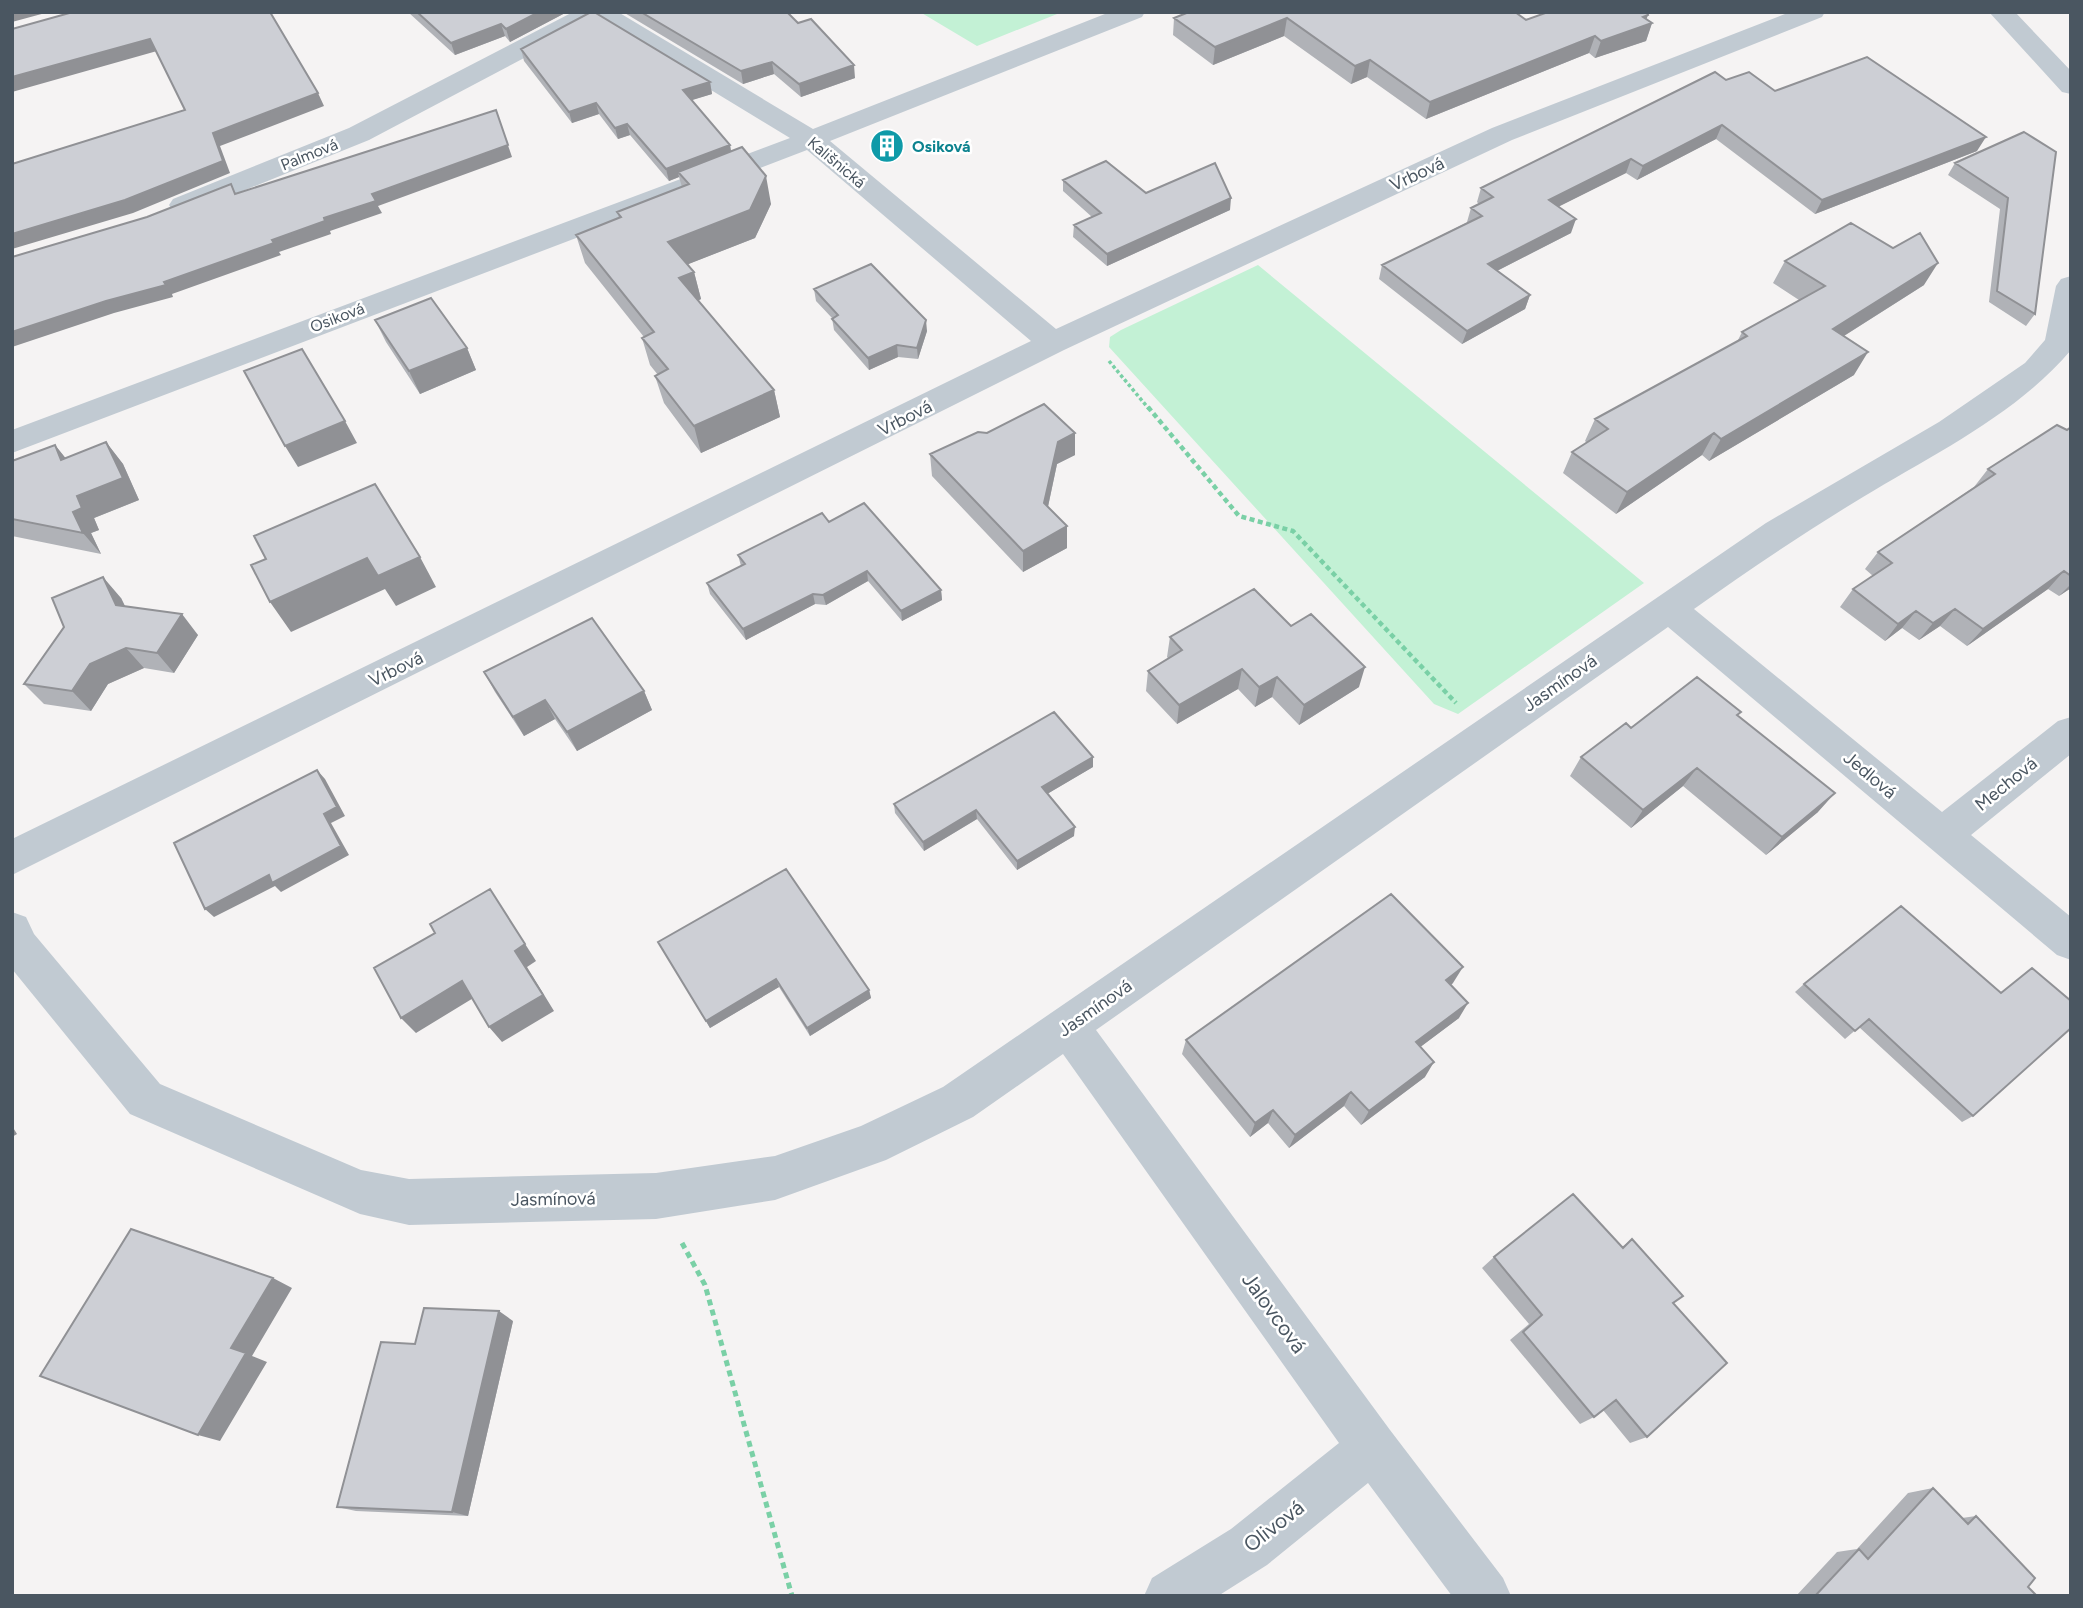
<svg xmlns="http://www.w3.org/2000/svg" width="2083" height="1608" font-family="Figtree,sans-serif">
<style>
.green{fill:#c3f1d5}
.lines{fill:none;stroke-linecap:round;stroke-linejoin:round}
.path-far2{stroke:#7ad0a6;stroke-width:3.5;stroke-dasharray:3.5 2.5;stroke-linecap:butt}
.path-far1{stroke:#7ad0a6;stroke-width:4.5;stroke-dasharray:5 3.5;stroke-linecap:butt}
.path{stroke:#7ad0a6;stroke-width:5;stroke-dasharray:6 4.5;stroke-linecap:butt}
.minor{fill:#c1cad2;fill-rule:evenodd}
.wall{fill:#b0b2b7}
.shaded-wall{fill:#909195}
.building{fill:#cdcfd5;stroke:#909195;stroke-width:2}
.labels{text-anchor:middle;stroke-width:5;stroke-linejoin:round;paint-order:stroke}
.far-culture-label{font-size:16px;font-weight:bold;fill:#0d838f;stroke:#fff;text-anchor:start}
.far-street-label{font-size:16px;fill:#4a5661;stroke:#fff}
.street-label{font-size:18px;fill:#4a5661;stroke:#fff}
.near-street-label{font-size:21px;fill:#4a5661;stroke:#fff}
</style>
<rect width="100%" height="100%" fill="#f5f3f3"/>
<!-- green -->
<path class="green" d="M920,12H1062L977,46Z
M1258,265L1644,583L1458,714L1434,704L1109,347L1110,337L1121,330Z"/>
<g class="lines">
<!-- path-far2 -->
<path class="path-far2" d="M1109,361L1149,409"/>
<!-- path-far1 -->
<path class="path-far1" d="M1148,407L1239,516L1293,531L1456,703"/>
<!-- path -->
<path class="path" d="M682,1243L705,1285L792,1596"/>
<!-- minor -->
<path class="minor" d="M573,12H618L813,129L1110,12H1145L1142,17L830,141L1056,329L1492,128L1790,12H1825L1822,17L1512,140L1064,350L12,875V839L1031,341L807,150L12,453V430L790,138L596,20L369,140L193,211L183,214L173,211L169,205L173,199L349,128Z
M1989,12H2015L2071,71V94L2062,92Z
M2071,276V350C2017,414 1934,454 1863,497C1805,532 1749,570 1694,609L1942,812L2058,721L2071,717V754L1971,835L2071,917V960L2057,955L1668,627L1096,1030L1390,1430L1503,1578L1511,1596H1452L1368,1483L1267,1565L1218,1596H1144L1152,1578L1231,1529L1339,1443L1063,1054L973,1117L886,1160L775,1200L656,1219L409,1225L360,1214L130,1114L12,969V912L26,917L34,934L160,1084L361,1170L409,1179L656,1173L775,1156L861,1126L943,1087L1766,523L1939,422L2025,363L2045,340L2056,286L2061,279Z"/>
</g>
<!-- wall -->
<path class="wall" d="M408,12H567L510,42L505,36L455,55Z
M623,12H787L855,78L801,97L774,74L743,84Z
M1174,18L1647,19L1652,23L1646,41L1595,58L1589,53L1426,119L1367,77L1351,84L1284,36L1213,65L1173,35Z
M521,49L710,82L712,94L691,100L730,145L731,152L771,204L755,238L688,264L694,272L701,299L698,301L774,390L780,417L701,453L664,403L655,376L658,375L650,365L642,338L644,337L585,263L576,235L619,218L617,212L682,187L679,177L669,181L630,135L618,139L599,114L572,123L524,61Z
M1726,80L1977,151L1815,214L1716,139L1637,180L1626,173L1559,206L1571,233L1497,271L1530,295L1525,309L1462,344L1379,279L1382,265L1468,222H1467L1471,208L1479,204L1477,202L1481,188Z
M2024,132L2035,314L2026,326L1989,302L2000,209L1948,175L1955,163Z
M1063,180L1146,193L1230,210L1107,266L1073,237L1074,225L1092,217L1063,191Z
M1785,261L1924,285L1844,336L1854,375L1709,461L1702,455L1616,514L1563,473L1572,452L1587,443L1585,441L1595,419L1737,342L1742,332L1799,300L1773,283Z
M814,289L927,331L918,359L898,357L869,370L834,330L832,318L816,301Z
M375,320L467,348L476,370L420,394L386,342Z
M2071,427V588L2059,596L2048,589L1967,646L1940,626L1919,640L1902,628L1885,641L1840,607L1853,589L1873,576L1865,569L1878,552L1974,487L1988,469Z
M106,442L123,464L139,500L94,518L99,530L91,533L101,554L12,536V461L55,445L65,458Z
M930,454L1075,455L1057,464L1048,507L1067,526V548L1023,572L932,476Z
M829,522L941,590L942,600L902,621L868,581L826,605L815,604L746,640L710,594L707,583L741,566L738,555Z
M121,598L125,606L198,635L174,673L144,668L108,684L91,711L44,704L24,684Z
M1291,626L1359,687L1299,725L1272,697L1255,707L1238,689L1177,724L1146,691L1148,671L1169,659L1167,657L1170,637Z
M484,672L644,691L652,710L577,751L555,719L524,736L495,692Z
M1738,716L1818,812L1766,855L1683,786L1631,828L1570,776L1581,757L1631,728Z
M1093,767L1047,794L1074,836L1017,870L977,819L924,851L895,813L894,804Z
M658,942L869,990L871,998L810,1036L779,987L710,1028Z
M2032,968L1973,1116L1962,1122L1859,1027L1845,1039L1795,992L1804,984L2001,993Z
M1453,983L1451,985L1459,1018L1420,1047L1425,1077L1361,1125L1344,1106L1289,1148L1268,1123L1250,1137L1182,1054L1186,1040Z
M1632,1239L1673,1303L1647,1437L1630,1443L1603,1410L1594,1417L1580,1424L1510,1340L1529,1324L1482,1268L1494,1257L1622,1247Z
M513,1321L468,1516L356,1511L337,1507Z
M1933,1488L1962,1518L1976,1516L2028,1587L2037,1596H1796L1837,1552L1857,1549L1908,1493Z"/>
<!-- shaded-wall -->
<path class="shaded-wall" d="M12,12H49L12,22Z
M539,12H567L510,42L506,29Z
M1648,15L1644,26L1652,23L1646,41L1595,58L1601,41Z
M1287,18L1284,36L1213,65L1215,47Z
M501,24L505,36L455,55L451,43Z
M1595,36L1589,53L1426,119L1430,102Z
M150,39L157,51L12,92V77Z
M1370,60L1367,77L1351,84L1355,66Z
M772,62L774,74L743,84L741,71Z
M854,65L855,78L801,97L799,84Z
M710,82L712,94L686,102L683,90Z
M318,93L324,106L220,146L230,173L133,213L12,249V234L213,133Z
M596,103L599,114L572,123L569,112Z
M496,110L512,157L378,206L382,213L330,231L331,234L279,252L281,255L172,294L173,297L114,313L12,347V332L164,282L272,240L324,218L372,194Z
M627,124L630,135L618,139L615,128Z
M1722,125L1716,139L1637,180L1643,166Z
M1986,137L1977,151L1815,214L1822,200Z
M730,145L732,157L678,172L679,177L669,181L666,169Z
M1631,159L1626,173L1544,214L1549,200Z
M766,176L771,204L755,238L676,269L668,242Z
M1231,198L1230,210L1107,266V254Z
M1576,219L1571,233L1483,278L1488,264Z
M1938,263L1924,285L1820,351L1833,329Z
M694,272L701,299L686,306L679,278Z
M1530,295L1525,309L1462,344L1467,331Z
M926,320L927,331L918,359L917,348Z
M897,345L898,357L869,370L868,358Z
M467,348L476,370L420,394L409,371Z
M1868,352L1854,375L1709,461L1721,439Z
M774,390L780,417L701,453L694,426Z
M345,421L357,443L298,467L285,446Z
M1075,433V455L1057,464L1044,525V503L1058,442Z
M1714,433L1702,455L1616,514L1627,492Z
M106,442L123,464L139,500L94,518L99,530L91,533L101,554L83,533L73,512L77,496Z
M55,445L72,466L61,460Z
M1067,526V548L1023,572V551Z
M420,557L436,587L396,606L385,589L291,632L270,602L367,558Z
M867,571L868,581L826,605L823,595Z
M2064,571L2048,589L1967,646L1983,629Z
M103,577L121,598L134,625L116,605Z
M2071,584V588L2059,596Z
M941,590L942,600L902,621L901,611Z
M813,594L815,604L746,640L743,629Z
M1955,609L1940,626L1919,640L1933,623Z
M1916,611L1902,628L1885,641L1898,624Z
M182,614L198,635L174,673L157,653Z
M126,648L144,668L108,684L91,711L72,691L90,664Z
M1365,667L1359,687L1299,725L1304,705Z
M1242,669L1238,689L1177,724L1179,705Z
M1277,677L1272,697L1255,707L1259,687Z
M644,691L652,710L577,751L567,732Z
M545,700L555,719L524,736L513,717Z
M1093,757V767L1042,797V787Z
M1697,768L1683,786L1631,828L1643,810Z
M317,770L325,779L345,816L331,823L349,855L281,892L275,886L214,917L205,909L269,875L324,814Z
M1835,793L1818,812L1766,855L1782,837Z
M976,810L977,819L924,851L923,842Z
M1075,827L1074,836L1017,870V861Z
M490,889L536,961L527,967L554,1011L502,1042L489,1027Z
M1463,967L1453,983L1437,996L1446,980Z
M776,979L779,987L710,1028L706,1021Z
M462,981L475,997L416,1033L401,1018Z
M869,990L871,998L810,1036L807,1028Z
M1468,1003L1459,1018L1407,1057L1416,1042Z
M1434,1062L1425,1077L1361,1125L1369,1111Z
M1351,1092L1344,1106L1289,1148L1295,1135Z
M1273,1110L1268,1123L1250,1137L1255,1123Z
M12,1126L17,1134L12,1137Z
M273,1278L292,1288L252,1356L267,1362L220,1441L198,1435L231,1348Z
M499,1311L513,1321L468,1516L452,1512Z"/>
<!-- building -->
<path class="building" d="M73,12H270L318,93L213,133L223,161L125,200L12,234V164L185,110L150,39L12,77V29Z
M417,12H539L506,29L501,24L451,43Z
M591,12H594L710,82L683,90L730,145L666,169L627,124L615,128L596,103L569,112L521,49Z
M641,12H787L798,23L811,19L854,65L799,84L772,62L741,71Z
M1189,12H1515L1526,20L1548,12H1647L1648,15L1643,17L1652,23L1601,41L1595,36L1430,102L1370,60L1355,66L1287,18L1215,47L1174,18Z
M1867,57L1986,137L1822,200L1722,125L1643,166L1631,159L1549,200L1576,219L1488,264L1530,295L1467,331L1382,265L1482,216L1471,208L1493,197L1481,188L1715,72L1726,80L1749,72L1775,91Z
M496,110L508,145L372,194L376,201L324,218L325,221L272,240L274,243L164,282L166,285L106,301L12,332V257L147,217L231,184L235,194Z
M2024,132L2056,152L2035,314L1997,291L2008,198L1955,163Z
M742,147L766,176L750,210L668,242L694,272L679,278L774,390L694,426L655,376L668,369L642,338L654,332L576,235L621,217L617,212L689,184L678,172Z
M1106,161L1146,193L1215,163L1231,198L1107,254L1074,225L1101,213L1063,180Z
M1851,223L1893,248L1920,233L1938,263L1833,329L1868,352L1721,439L1714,433L1627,492L1572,452L1608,429L1595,419L1747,336L1742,332L1825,286L1785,261Z
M871,264L926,320L917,348L897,345L868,358L832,319L838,315L814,289Z
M431,298L467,348L409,371L375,320Z
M302,349L345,421L285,446L244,371Z
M1044,404L1075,433L1058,442L1044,503L1067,526L1023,551L930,454L978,432L987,433Z
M2057,425L2067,430L2071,427V576L2064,571L1983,629L1955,609L1933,623L1916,611L1898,624L1853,589L1892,563L1878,552L1995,474L1988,469Z
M106,442L123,478L77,496L82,508L73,512L83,533L12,519V461L55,445L61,460Z
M375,484L420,557L378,576L367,558L270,602L251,565L266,559L254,536Z
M864,503L941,590L901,611L867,571L823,595L813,594L743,629L707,583L745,564L738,555L822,513L829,522Z
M103,577L116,605L182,614L157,653L126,648L90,664L72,691L24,684L64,627L52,598Z
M1254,589L1291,626L1311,614L1365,667L1304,705L1277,677L1259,687L1242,669L1179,705L1148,671L1182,650L1170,637Z
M592,618L644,691L567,732L545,700L513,717L484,672Z
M1697,677L1741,712L1737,715L1835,793L1782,837L1697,768L1643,810L1581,757L1626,723L1631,728Z
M1054,712L1093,757L1042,787L1075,827L1017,861L976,810L923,842L894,804Z
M317,770L337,807L324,814L341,846L272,883L269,875L205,909L174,843Z
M786,869L869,990L807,1028L776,979L706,1021L658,942Z
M490,889L525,944L515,951L543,995L489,1027L462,981L401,1018L374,968L435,933L430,924Z
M1391,894L1463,967L1446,980L1468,1003L1416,1042L1434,1062L1369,1111L1351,1092L1295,1135L1273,1110L1255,1123L1186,1040Z
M1901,906L2001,993L2032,968L2071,1001V1028L1973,1116L1869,1019L1855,1031L1804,984Z
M1573,1194L1623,1248L1632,1239L1683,1296L1673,1303L1727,1363L1647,1437L1616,1400L1594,1417L1523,1332L1542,1315L1494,1257Z
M131,1229L273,1278L231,1348L246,1353L198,1435L40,1376Z
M424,1308L499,1311L452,1512L337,1507L381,1342L415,1344Z
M1933,1488L1968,1524L1976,1516L2035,1578L2028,1587L2037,1596H1815L1859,1549L1868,1559Z"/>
<!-- icons -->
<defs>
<g id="building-disc" transform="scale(1.75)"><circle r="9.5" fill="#0f9aa8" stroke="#fff"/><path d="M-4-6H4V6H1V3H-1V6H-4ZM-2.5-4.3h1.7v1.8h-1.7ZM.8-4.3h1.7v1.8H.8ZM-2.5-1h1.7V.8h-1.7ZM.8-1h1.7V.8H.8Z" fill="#fff"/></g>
</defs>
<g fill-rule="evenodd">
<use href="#building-disc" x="887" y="146"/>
</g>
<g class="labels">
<!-- far-culture labels -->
<g class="far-culture-label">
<text x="912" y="152">Osiková</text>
</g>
<!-- far-street labels -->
<g class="far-street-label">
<text transform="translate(309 154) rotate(-22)" y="6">Palmová</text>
<text transform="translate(837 162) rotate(40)" y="6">Kališnická</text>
<text transform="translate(337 317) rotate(-21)" y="6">Osiková</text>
</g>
<!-- street labels -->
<g class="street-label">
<text transform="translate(1417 174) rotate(-25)" y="6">Vrbová</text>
<text transform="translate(905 418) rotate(-27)" y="6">Vrbová</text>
<text transform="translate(396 669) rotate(-26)" y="6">Vrbová</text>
<text transform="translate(1560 683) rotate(-35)" y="6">Jasmínová</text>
<text transform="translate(1870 775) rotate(40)" y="6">Jedlová</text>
<text transform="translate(2006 784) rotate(-39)" y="6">Mechová</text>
<text transform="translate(1095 1008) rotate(-35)" y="6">Jasmínová</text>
<text transform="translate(553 1199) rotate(-1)" y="6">Jasmínová</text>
</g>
<!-- near-street labels -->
<g class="near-street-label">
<text transform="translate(1274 1313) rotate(54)" y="7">Jalovcová</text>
<text transform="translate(1274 1526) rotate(-38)" y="7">Olivová</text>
</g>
</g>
<!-- border -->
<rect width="2083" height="1608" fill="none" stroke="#4a5661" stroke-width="28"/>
</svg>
